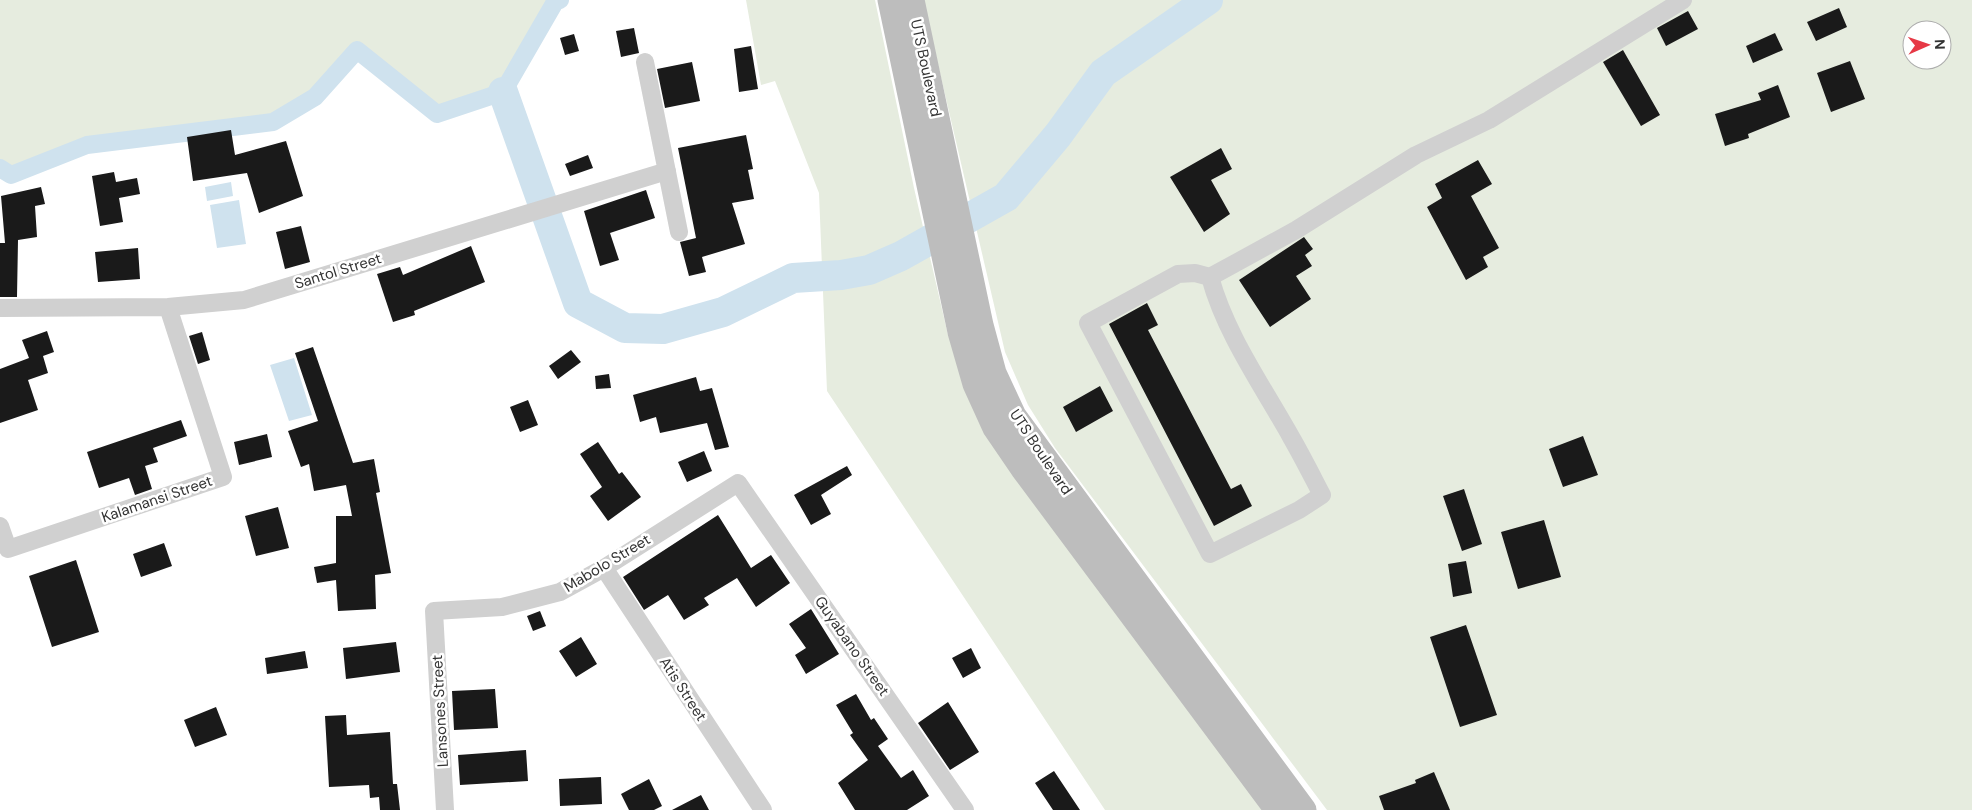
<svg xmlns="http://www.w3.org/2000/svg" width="1972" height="810" font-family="'DM Sans',sans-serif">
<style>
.green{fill:#e6ecdf;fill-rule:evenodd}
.water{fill:#cfe2ee}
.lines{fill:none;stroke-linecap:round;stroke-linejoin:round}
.canal{stroke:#cfe2ee;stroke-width:18}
.river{stroke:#cfe2ee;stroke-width:30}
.building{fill:#1a1a1a}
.street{stroke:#d0d0d0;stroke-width:18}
.secondary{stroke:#bdbdbd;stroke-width:25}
.labels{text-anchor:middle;stroke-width:5;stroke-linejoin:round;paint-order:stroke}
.street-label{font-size:15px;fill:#333;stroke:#fff}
</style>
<rect width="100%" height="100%" fill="#fff"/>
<!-- green -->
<path class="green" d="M0,0H560L555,2L503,92L437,114L357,50L315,97L273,122L87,145L11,175L0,168Z
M746,0H875L914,188L948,335L1262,810H1105L827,391L819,193L775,81L761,85Z
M923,0H1972V810H1327L1055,448L1028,405L1005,352ZM1912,30H1942V60H1912Z"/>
<!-- water -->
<path class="water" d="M231,182L233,196L207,201L205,187Z
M239,200L246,244L217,248L210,205Z
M294,358L312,415L289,421L270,365Z"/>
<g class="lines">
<!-- canal -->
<path class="canal" d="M0,168L11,175L87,145L273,122L315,97L357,50L437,114L503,92L555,2L560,0"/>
<!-- river -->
<path class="river" d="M503,92L578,303L625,328L663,329L723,312L793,278L841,275L869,270L901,256L1006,197L1058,135L1103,73L1208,0"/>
</g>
<!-- building -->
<path class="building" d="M1839,8L1847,27L1816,41L1807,22Z
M1688,11L1698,29L1666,46L1657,28Z
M634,28L639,53L621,57L616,31Z
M1775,33L1783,50L1753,63L1746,46Z
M574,34L579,51L565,55L560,38Z
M751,46L758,89L739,92L734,49Z
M1623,50L1660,115L1641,126L1603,62Z
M1850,61L1865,99L1831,112L1817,73Z
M692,62L700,101L665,108L657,69Z
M1778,85L1790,117L1748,134L1749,138L1725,146L1715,114L1761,100L1758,93Z
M231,130L235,155L286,141L303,196L259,213L247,173L193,181L187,137Z
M746,135L753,169L748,170L754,199L732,203L745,244L702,257L706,272L689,276L680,242L696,238L678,148Z
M1221,148L1232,169L1211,180L1230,214L1204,232L1170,177Z
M588,155L593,168L570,176L565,164Z
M1478,160L1492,184L1471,196L1499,248L1483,257L1488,267L1466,280L1427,207L1442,198L1435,184Z
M114,172L116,182L137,178L140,194L119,198L123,222L100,226L92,176Z
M41,187L45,204L35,206L37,237L18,240L17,297H0V243H5L1,196Z
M646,190L655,218L610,233L619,260L600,266L584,211Z
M301,226L310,262L285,269L276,232Z
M1304,237L1313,249L1305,255L1312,266L1296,276L1311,299L1270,327L1239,280Z
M471,246L485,282L414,311L415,315L393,322L377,274L400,267L403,275Z
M138,248L140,279L98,282L95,252Z
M1147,303L1158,325L1148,330L1231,489L1241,484L1252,506L1214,526L1109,324Z
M47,331L54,352L43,356L48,373L28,380L38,410L0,423V369L29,358L22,340Z
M202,332L210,360L198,364L189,336Z
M313,347L353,463L374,459L380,492L376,493L391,573L375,575L376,609L338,611L336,580L317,583L314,567L336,563V516H352L346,485L314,491L309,464L301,467L288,431L318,421L295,353Z
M571,350L581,362L558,379L549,366Z
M609,374L611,388L596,389L595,376Z
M696,377L700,391L712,388L729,447L715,450L707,423L660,433L656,417L640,422L633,395Z
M1100,386L1113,411L1076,432L1063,407Z
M528,400L538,425L520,432L510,407Z
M181,420L187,436L153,448L158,462L145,466L152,489L135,495L129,478L99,488L87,452Z
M267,434L272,457L239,465L234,442Z
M1583,436L1598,475L1563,487L1549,449Z
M598,442L619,474L622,472L641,497L608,521L590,496L602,487L580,454Z
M704,451L712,471L687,482L678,462Z
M847,466L852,475L821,495L831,514L811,525L794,495Z
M1464,489L1482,544L1462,551L1443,496Z
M278,507L289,548L256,556L245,516Z
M718,515L751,568L771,555L790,583L756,607L737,578L704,598L709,605L684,620L668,595L644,610L623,577Z
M1544,520L1561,577L1518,589L1501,532Z
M164,543L172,566L141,577L133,554Z
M76,560L99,632L52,647L29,576Z
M1466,561L1472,593L1453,597L1448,564Z
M811,609L839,654L806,674L795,655L806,648L789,624Z
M540,611L546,626L533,631L527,616Z
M1466,625L1497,715L1460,727L1430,637Z
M581,637L597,664L576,677L559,651Z
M396,642L400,672L346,679L343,648Z
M971,648L981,668L963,678L952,658Z
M305,651L308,668L267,674L265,658Z
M495,689L498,728L454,730L452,691Z
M856,694L871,720L874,718L888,739L878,746L901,778L913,770L929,796L907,810H855L838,783L868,760L850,735L853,733L836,705Z
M948,702L979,752L950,770L918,723Z
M216,707L227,735L195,747L184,720Z
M346,715L347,735L390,732L393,784H397L400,810H380L379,797L370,798L369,785L329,787L325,716Z
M526,750L528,781L460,785L458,755Z
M1054,771L1080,810H1053L1035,783Z
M1434,772L1450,810H1384L1379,796L1416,783L1415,780Z
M601,777L602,804L560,806L559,779Z
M649,779L662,806L654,810H629L621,794Z
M701,795L709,810H672Z"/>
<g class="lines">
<!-- street -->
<path class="street" d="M645,62L679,232
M1210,277C1226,335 1262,385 1291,437C1302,456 1312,476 1322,495L1299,510L1210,554L1088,323L1178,274L1195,273L1210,277L1296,230L1416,155L1489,120L1683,0
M0,308L168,307L244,300L667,171
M0,526L8,549L223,477L168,307
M604,568L763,810
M445,810L434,611L502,607L560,592L604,568L738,483L965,810"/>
<!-- secondary -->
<path class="secondary" d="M890,0L960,332L975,384L995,428L1023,469L1277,810
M912,0L981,325L994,373L1014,416L1304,810"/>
</g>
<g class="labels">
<!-- street labels -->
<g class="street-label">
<text transform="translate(926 68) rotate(78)" y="5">UTS Boulevard</text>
<text transform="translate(338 271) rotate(-17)" y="5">Santol Street</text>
<text transform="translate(1041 452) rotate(56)" y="5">UTS Boulevard</text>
<text transform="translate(157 499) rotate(-19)" y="5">Kalamansi Street</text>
<text transform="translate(607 563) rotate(-31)" y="5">Mabolo Street</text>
<text transform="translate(852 646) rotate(55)" y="5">Guyabano Street</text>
<text transform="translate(683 689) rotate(57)" y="5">Atis Street</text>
<text transform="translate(440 711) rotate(-93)" y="5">Lansones Street</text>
</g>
</g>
<!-- north arrow -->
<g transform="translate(1927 45) rotate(88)"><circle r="24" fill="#ffffff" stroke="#adadad"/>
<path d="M0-4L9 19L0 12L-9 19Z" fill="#e63946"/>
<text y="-8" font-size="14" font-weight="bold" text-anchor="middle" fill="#333333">N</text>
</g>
</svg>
